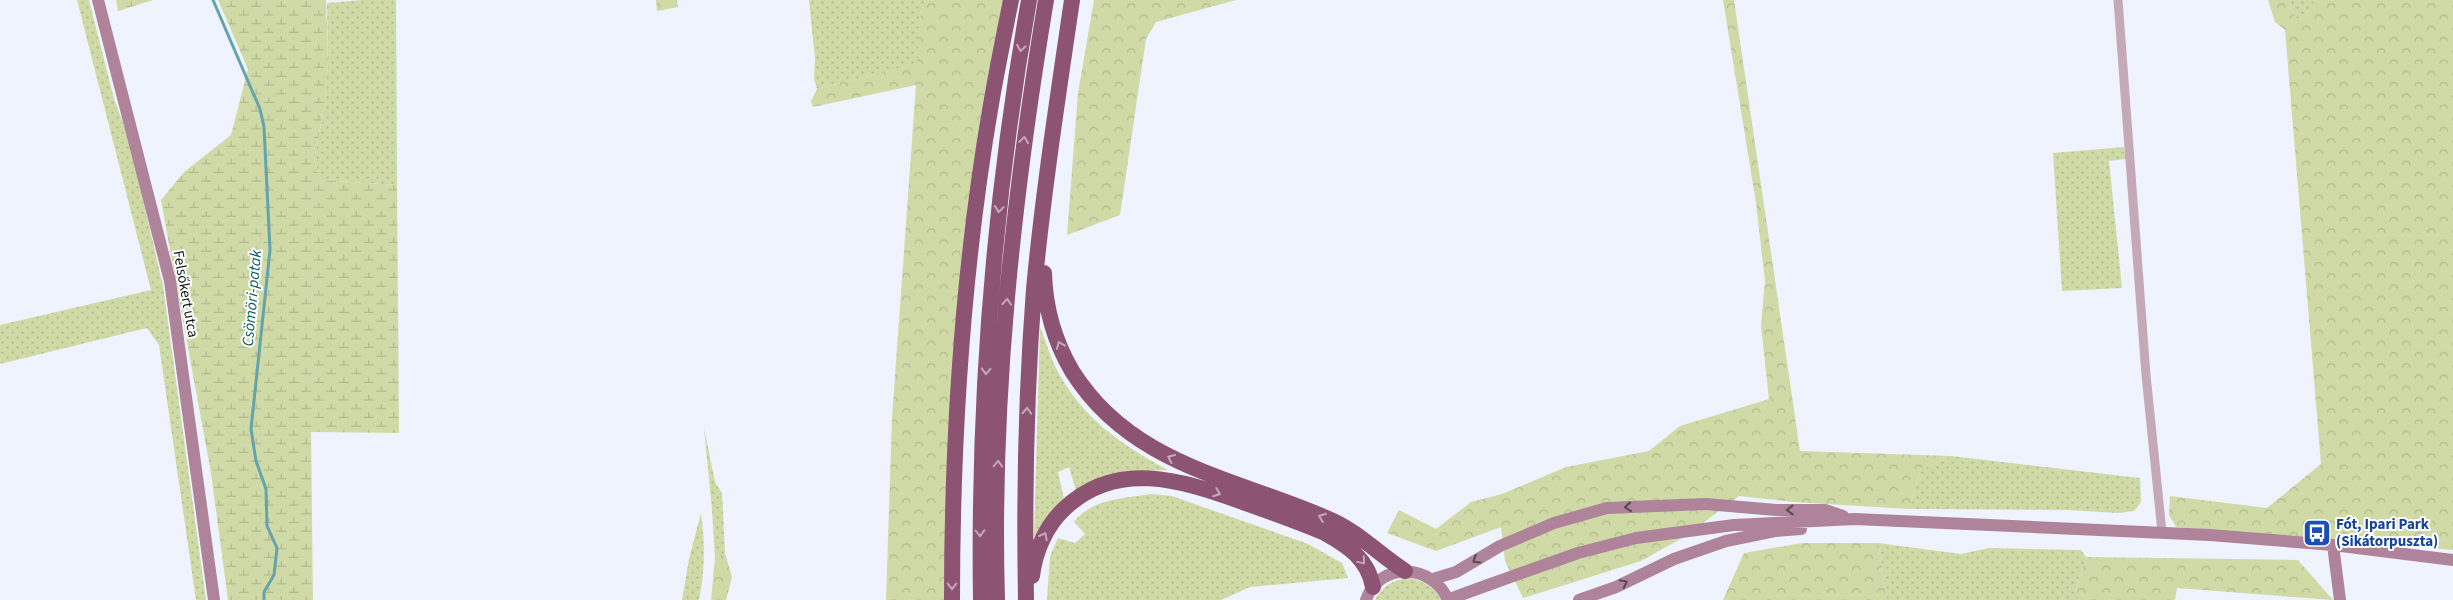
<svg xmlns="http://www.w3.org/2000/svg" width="2453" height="600" font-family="'Source Sans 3',sans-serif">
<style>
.grass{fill:url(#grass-dots)}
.forest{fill:url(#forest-crowns)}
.wetland{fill:url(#wetland-marsh)}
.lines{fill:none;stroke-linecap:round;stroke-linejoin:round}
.stream{stroke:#65a4ac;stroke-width:3}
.street{stroke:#c6a9b7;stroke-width:9}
.secondary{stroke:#af849a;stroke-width:12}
.highway{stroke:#8d5373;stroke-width:16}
.secondary-bridge{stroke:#af849a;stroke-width:12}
.oneway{stroke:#c6a9b9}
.oneway2{stroke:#594752}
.labels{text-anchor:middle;stroke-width:4;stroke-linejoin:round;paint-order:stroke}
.street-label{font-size:15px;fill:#131518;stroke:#fff}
.transit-label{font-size:15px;font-weight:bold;fill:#164399;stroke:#fff;text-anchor:start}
.water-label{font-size:16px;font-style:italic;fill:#055960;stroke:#fff}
</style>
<defs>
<pattern id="grass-dots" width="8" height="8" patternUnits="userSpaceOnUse" patternTransform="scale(1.25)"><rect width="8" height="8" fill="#cfdaa6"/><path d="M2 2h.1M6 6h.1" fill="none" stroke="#b1ba8e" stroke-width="1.8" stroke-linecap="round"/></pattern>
<pattern id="forest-crowns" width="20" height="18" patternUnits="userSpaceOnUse" patternTransform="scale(1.25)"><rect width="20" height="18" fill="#cfdaa6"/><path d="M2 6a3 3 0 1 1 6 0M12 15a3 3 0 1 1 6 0" fill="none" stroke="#b1ba8e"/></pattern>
<pattern id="wetland-marsh" width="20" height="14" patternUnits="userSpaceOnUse" patternTransform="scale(1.25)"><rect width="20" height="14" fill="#cfdaa6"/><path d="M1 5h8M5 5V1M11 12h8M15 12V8" fill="none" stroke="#b1ba8e"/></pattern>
</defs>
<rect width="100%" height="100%" fill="#eef3fd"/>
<!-- grass -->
<path class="grass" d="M77,0H89L114,99L129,139L163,286L206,600H196L159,345L147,328L0,364V325L151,290Z
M362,0H396L397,185L321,180L314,160L325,103L328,62L327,3Z
M809,0H925L921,13L918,64L817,89L814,79L815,59Z
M2289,0H2315L2305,16L2296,19Z
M2124,147L2126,159L2109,161L2122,288L2062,291L2053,153Z
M1040,327C1046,341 1050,357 1057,370C1081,417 1123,446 1168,470L1125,472L1076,491L1069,467L1058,472L1064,499L1034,537Z
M704,428L715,482L722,493L725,553L715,558L712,509Z
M1951,456L2140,478L2141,502L2134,511L2118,513L2067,510L1909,509L1921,469Z
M1152,494L1172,496L1308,544L1342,563L1348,578L1250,587L1221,600H1047L1050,556L1058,538L1075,543L1085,534L1074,522C1091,499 1125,498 1152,494Z
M701,513C705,543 705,571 699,600H682L689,559Z
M1878,543L1961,554L1989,548L2081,550L2086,557L2076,589L2079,600H1887Z
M1411,578C1424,582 1435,587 1441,600H1375C1383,585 1394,579 1411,578Z"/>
<!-- forest -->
<path class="forest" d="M656,0H677L678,7L657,11Z
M925,0H1003L983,101L964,241L946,600H886L892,418L916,85L813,107L811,101L817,89L917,64L921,13Z
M1094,0H1236L1156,22L1146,39L1120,215L1067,235L1078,93Z
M1723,0H1734L1800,451L1951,456L1921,469L1909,509L1793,502L1739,496L1684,537L1641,561L1523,598L1505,561L1501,527L1436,551L1387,533L1399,510L1436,529L1471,502L1502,494L1566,467L1649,451L1680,426L1769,399L1761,326L1765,281L1756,203Z
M2268,0H2289L2296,19L2305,16L2315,0H2453V550L2176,527L2169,515L2170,496L2267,508L2321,464L2285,30L2275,22Z
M1802,543H1878L1887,600H1723L1744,553Z
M725,553L732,577L726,600H711L715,558Z
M2086,557L2298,560L2333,600L2177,588L2175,600H2079L2076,589Z"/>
<!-- wetland -->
<path class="wetland" d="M116,0H153L118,11Z
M218,0H326L328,62L325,103L314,160L321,180L397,185L399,433L311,432L313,600H228L211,473L161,200L184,172L231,135L248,69Z"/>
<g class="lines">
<!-- stream -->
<path class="stream" d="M213,0L260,109L264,127L270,250L251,429L256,461L266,489L267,526L277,548L274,575L264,592V600"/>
<!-- street -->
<path class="street" d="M2118,0L2146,375L2162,532"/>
<!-- secondary -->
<path class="secondary" d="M98,0L170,281L214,600
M2333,545L2340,600
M1433,579L1456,572L1500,546L1554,523L1607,508L1706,504L1776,510H1825L1843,516
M1488,585L1578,553L1636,538L1734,525L1855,519L2210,535L2333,545L2453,560
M1366,600C1380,560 1433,564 1448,600
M1579,600L1616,587L1674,559L1726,541L1775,531L1801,529"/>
<!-- highway -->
<path class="highway" d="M1044,273C1045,308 1055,342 1072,371C1132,467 1238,478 1333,521C1359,533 1380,555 1405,571
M1032,576C1035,551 1046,526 1064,509C1116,459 1181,480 1240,501C1268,511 1297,521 1325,533C1348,546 1368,559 1373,587
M952,600C952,435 963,267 991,104C997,69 1004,35 1011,0
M981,600C978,399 994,198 1029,0
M997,600C991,399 1013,198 1046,0
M1026,600C1024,496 1026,393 1034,289C1043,193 1058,96 1072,0"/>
<!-- secondary-bridge -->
<path class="secondary-bridge" d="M1447,600L1488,585"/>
</g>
<!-- one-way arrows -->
<defs><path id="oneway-chevron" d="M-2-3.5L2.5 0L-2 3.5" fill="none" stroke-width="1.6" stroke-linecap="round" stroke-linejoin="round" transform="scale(1.25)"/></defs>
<g class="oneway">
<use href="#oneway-chevron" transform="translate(1021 48) rotate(99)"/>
<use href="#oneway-chevron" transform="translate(1024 140) rotate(-82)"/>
<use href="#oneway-chevron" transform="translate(999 209) rotate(96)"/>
<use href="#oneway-chevron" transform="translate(1007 302) rotate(-86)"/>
<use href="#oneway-chevron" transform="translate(1060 345) rotate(-112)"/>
<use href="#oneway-chevron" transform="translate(986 371) rotate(93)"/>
<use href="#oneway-chevron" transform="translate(1027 411) rotate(-87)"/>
<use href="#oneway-chevron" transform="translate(1171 458) rotate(-156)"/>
<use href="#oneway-chevron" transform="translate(998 464) rotate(-88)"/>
<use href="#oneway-chevron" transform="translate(1217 493) rotate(20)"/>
<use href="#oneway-chevron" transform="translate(1322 517) rotate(-159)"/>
<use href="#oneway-chevron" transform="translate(980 533) rotate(89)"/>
<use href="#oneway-chevron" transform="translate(1044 536) rotate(-62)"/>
<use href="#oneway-chevron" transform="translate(1362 561) rotate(50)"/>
<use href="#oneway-chevron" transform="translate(952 586) rotate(90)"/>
</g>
<g class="oneway2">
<use href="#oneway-chevron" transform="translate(1628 507) rotate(175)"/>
<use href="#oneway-chevron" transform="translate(1790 510) rotate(-180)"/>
<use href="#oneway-chevron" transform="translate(1476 560) rotate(148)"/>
<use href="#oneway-chevron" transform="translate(1624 583) rotate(-26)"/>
</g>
<!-- icons -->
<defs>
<g id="bus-square" transform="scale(1.4375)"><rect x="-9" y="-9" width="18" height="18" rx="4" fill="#1a4fb4" stroke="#fff"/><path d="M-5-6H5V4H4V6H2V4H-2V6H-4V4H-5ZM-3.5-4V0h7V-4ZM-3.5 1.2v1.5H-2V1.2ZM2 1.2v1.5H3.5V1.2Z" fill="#fff"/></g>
</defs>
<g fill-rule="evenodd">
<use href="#bus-square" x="2317" y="533"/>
</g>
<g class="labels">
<!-- street labels -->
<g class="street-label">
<text transform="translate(186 294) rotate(80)" y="5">Felsőkert utca</text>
</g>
<!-- transit labels -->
<g class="transit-label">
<text x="2336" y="529">Fót, Ipari Park<tspan x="2336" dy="17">(Sikátorpuszta)</tspan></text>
</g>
<!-- water labels -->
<g class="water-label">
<text transform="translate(251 298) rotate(-85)" y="6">Csömöri-patak</text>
</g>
</g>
</svg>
